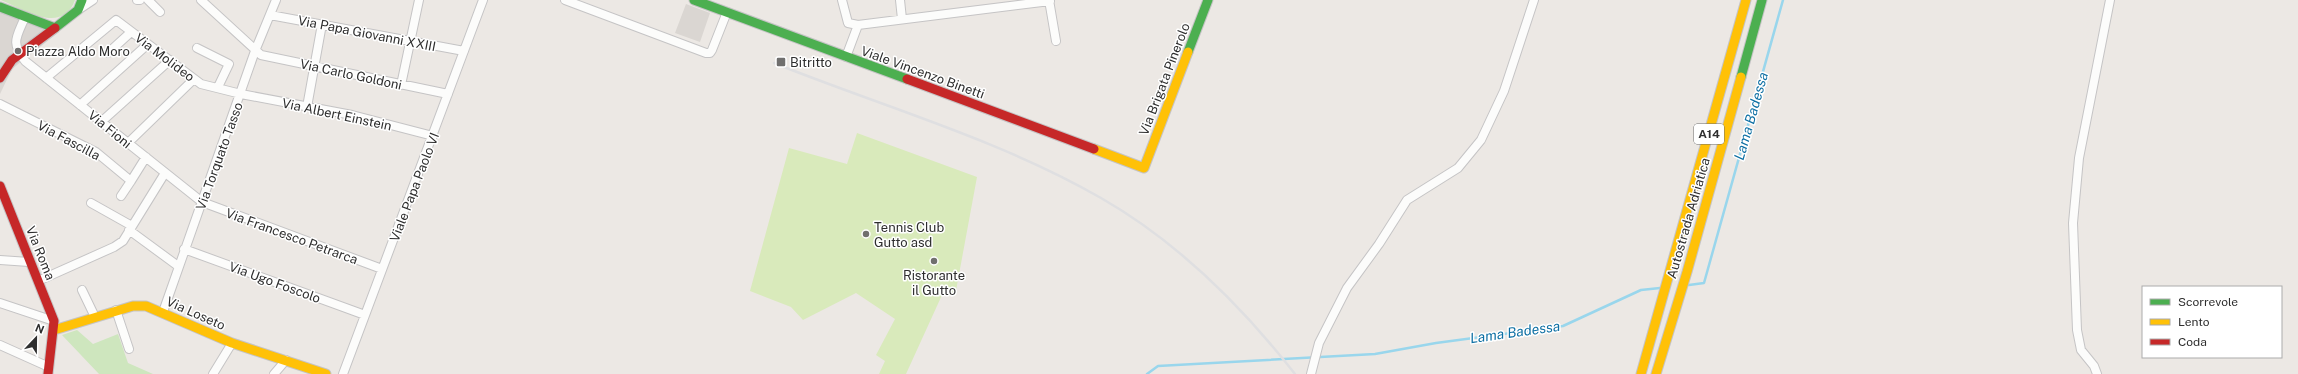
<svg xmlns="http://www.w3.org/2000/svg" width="2298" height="374" font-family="'Public Sans',sans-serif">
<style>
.green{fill:#cee6be}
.pitch{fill:#d9eabb}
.plaza{fill:#dad6d2}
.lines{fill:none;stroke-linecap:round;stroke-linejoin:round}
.stream{stroke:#99d6ec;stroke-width:2.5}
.street-casing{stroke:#c5c4c5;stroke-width:10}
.fast-casing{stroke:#c5c4c5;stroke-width:11}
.slow-casing{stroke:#c5c4c5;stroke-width:11}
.jam-casing{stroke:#c5c4c5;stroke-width:11}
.street{stroke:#fcfcfb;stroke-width:8}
.fast{stroke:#4caf50;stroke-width:9}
.slow{stroke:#ffc107;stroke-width:9}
.jam{stroke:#c62828;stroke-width:9}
.rail{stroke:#dfdfe1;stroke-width:2.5}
.poi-dot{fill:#706f6e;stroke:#fff;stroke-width:1.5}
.labels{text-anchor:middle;stroke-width:3;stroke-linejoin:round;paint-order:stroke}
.shield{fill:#fff;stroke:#6d6d6d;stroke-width:1}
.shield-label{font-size:12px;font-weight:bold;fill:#2e2e2e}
.street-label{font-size:13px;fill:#2e2e2e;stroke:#fff}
.poi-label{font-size:13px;fill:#2e2e2e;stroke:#fff;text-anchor:start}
.water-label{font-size:14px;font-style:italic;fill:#0d6fa3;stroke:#fff}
</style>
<rect width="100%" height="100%" fill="#ece8e4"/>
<!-- green -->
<path class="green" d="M1,0H75C62,35 25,10 1,0Z
M77,330L93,344L118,334L128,363L153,374H99L62,335Z"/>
<!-- pitch -->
<path class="pitch" d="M857,133L977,177L955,296L942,295L906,374H879L885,361L876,355L895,319L856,293L803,320L791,307L750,291L789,148L847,164Z"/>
<!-- plaza -->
<path class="plaza" d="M686,4L710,13L700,42L675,33Z
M0,8L59,32L12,69L0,94Z"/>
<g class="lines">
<!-- stream -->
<path class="stream" d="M1689,285L1704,283L1783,0
M1147,374L1158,366L1375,354L1436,343L1563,326L1641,290L1660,288"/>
<!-- street casing -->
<g class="street-casing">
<path id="street" d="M137,0H140
M148,0L160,12
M201,0L261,55L448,94
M565,0L706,53H710L712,50L727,12
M842,0L848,23L858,25L846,57
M900,0L902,19
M1049,0L1056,41
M78,10L93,0
M270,15L464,51
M25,17C17,37 10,42 25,61L202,202L382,269
M858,25L1050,1
M197,48L229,64L218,87
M108,53L131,32
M46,78L116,20L201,84L241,94L352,115L433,136
M401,85L419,0
M0,104L96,152L131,181L146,157
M80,105L148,44
M307,107L322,24
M101,122L170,60
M128,143L194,79
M121,196L131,181
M91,203L132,226
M129,230L178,266
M184,249L365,315
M0,260L29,262
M38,281L114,247L123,241L165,173
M82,290L95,317
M0,303L54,321
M116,310L129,349
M163,312L255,51L276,0
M0,345L49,367
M213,374L232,343
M274,374L286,360
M343,374L483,0
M1311,374L1319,343L1347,288L1379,244L1407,200L1458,168L1481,140L1504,91L1534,0
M2097,374L2094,366L2081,350L2077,330L2073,223L2079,158L2110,0"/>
</g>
<!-- fast casing -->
<g class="fast-casing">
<path id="fast" d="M694,0L907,79
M0,7L55,28L78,10L82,0
M1188,52L1208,0
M1741,77L1762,0"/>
</g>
<!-- slow casing -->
<g class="slow-casing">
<path id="slow" d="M1094,149L1144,168L1188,52
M54,330L133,306H146L232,343L326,374
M1641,374L1746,0
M1656,374L1687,272L1741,77"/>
</g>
<!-- jam casing -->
<g class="jam-casing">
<path id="jam" d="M0,78L12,60L55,28
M907,79L1094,149
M0,186L54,321L48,374"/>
</g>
<!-- street -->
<use href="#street" class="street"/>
<!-- fast -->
<use href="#fast" class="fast"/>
<!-- slow -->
<use href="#slow" class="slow"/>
<!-- jam -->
<use href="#jam" class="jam"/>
<!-- rail -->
<path class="rail" d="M774,63C881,106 1001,140 1101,198C1178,242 1241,305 1295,374"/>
</g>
<!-- markers -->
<g class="poi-dot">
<circle cx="18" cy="51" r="4"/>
<rect x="776" y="57" width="10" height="10" rx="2"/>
<circle cx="866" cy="234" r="4"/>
<circle cx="934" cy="261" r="4"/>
</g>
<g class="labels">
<!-- shield labels -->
<rect class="shield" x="1694" y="124" width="30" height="20" rx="3"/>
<g class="shield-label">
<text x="1709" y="138">A14</text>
</g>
<!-- street labels -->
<g class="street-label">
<text transform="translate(367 33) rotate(11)" y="5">Via Papa Giovanni XXIII</text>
<text transform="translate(165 57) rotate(37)" y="5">Via Molideo</text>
<text transform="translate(923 72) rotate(20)" y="5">Viale Vincenzo Binetti</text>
<text transform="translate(351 74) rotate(12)" y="5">Via Carlo Goldoni</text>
<text transform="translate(1164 79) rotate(-69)" y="5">Via Brigata Pinerolo</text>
<text transform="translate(337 114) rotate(12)" y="5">Via Albert Einstein</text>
<text transform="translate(110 129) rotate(39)" y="5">Via Fioni</text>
<text transform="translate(69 140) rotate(28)" y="5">Via Fascilla</text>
<text transform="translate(219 156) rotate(-70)" y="5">Via Torquato Tasso</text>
<text transform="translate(414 187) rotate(-69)" y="5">Viale Papa Paolo VI</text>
<text transform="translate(1688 218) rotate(-74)" y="5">Autostrada Adriatica</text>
<text transform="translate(292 236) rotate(20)" y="5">Via Francesco Petrarca</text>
<text transform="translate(41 253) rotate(68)" y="5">Via Roma</text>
<text transform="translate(275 282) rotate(20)" y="5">Via Ugo Foscolo</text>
<text transform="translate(196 313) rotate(24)" y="5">Via Loseto</text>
</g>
<!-- poi labels -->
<g class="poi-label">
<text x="26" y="56">Piazza Aldo Moro</text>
<text x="790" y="67">Bitritto</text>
<text x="874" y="232">Tennis Club<tspan x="874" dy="15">Gutto asd</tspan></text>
<text x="934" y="280" text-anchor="middle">Ristorante<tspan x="934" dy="15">il Gutto</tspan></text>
</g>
<!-- water labels -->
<g class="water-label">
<text transform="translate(1751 116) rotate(-74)" y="5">Lama Badessa</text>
<text transform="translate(1515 332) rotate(-8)" y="5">Lama Badessa</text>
</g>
</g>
<!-- legend -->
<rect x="2142" y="286" width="140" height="72" fill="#ffffff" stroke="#ababab"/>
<rect x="2150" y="299" width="20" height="6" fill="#4caf50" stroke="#ababab"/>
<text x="2178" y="306" font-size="12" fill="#2e2e2e">Scorrevole</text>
<rect x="2150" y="319" width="20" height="6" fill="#ffc107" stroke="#ababab"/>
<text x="2178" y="326" font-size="12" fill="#2e2e2e">Lento</text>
<rect x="2150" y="339" width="20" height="6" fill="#c62828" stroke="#ababab"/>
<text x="2178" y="346" font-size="12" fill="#2e2e2e">Coda</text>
<!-- north arrow -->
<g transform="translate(36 338) rotate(22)" stroke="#ffffff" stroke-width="3" paint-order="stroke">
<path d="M0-3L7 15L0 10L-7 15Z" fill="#2e2e2e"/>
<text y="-6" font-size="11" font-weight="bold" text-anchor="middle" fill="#2e2e2e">N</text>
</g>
</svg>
